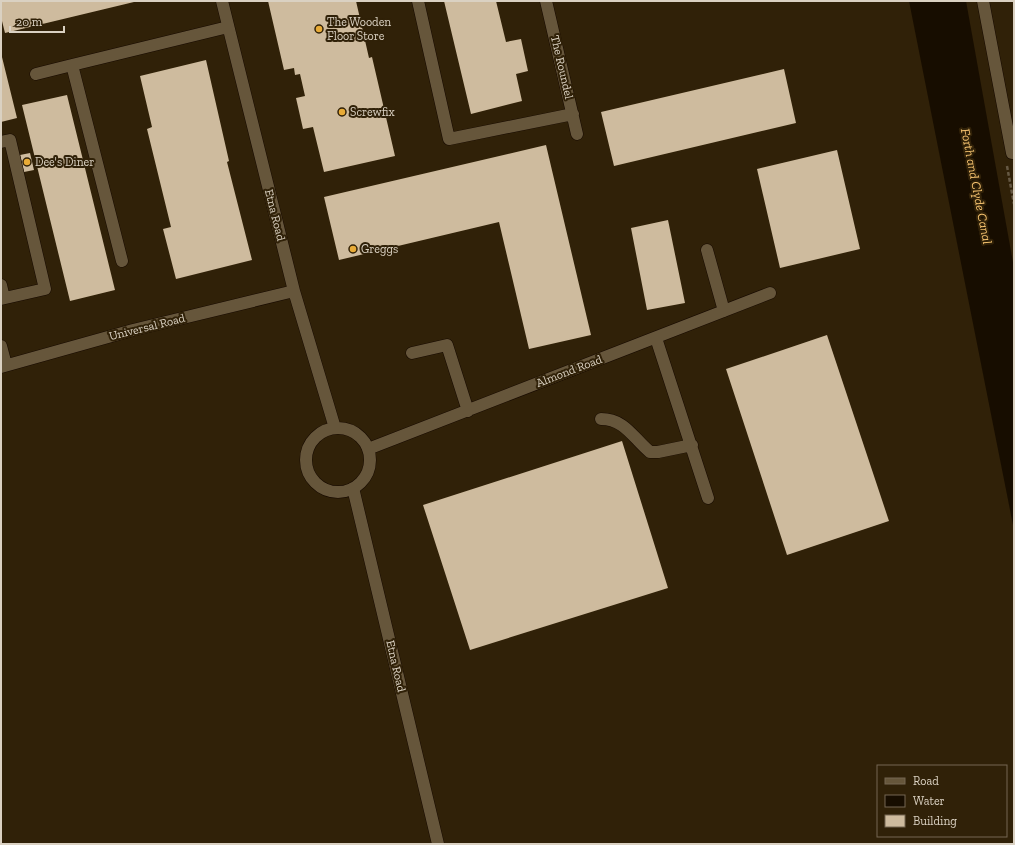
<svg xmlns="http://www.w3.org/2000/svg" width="1015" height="845" font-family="'Zilla Slab',serif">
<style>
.water{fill:#170d00}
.building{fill:#cebb9e}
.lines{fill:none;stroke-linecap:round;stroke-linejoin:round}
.minor-casing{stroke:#170a00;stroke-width:13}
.path{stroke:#665944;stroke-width:2.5;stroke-dasharray:4 2;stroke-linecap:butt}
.minor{stroke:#66563b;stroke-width:12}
.poi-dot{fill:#e8ab37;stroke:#302108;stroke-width:1.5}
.labels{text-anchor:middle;stroke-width:4;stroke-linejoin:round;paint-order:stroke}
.poi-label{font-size:12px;fill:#dad1c2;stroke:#302108;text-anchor:start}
.street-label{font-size:12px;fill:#dad1c2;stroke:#302108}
.water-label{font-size:13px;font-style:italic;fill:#f5c26f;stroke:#302108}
</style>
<rect width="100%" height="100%" fill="#302108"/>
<!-- water -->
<path class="water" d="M909,1H966L1014,268V530Z"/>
<!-- building -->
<path class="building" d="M1,1H134V2L5,33L1,17Z
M268,1H356L369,58L372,57L395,156L324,172L313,127L303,129L296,98L305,96L300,74L295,75L294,68L284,70Z
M444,1H496L506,42L521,39L528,71L516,74L522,101L471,114Z
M1,53L17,118L1,122Z
M206,60L229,161L227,162L252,260L176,279L163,229L171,227L147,129L152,127L140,76Z
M784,69L796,123L614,166L601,112Z
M67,95L115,290L70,301L22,105Z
M546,145L591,335L529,349L499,222L339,260L324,197Z
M837,150L860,249L780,268L757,169Z
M30,153L34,170L24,172L20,155Z
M668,220L685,303L647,310L631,228Z
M827,335L889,521L787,555L726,369Z
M622,441L668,588L470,650L423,505Z"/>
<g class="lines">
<!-- minor casing -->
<g class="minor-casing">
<path id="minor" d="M222,1L294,291L335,428
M418,1L449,139L573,114
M546,1L577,134
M983,1L1012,153H1014
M36,74L72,65
M1,142L10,140L45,289L1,299
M707,250L724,311
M122,261L72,65L228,27
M1,285L4,298
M656,338L708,498
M1,346L6,365
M412,353L447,345L468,411
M1,367L133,330L294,291
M601,419C625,419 633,438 650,452H658L692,445
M306 460a32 32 0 1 1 64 0a32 32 0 1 1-64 0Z
M368,449L770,293
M353,488L438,844"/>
</g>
<!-- path -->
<path class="path" d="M1007,166L1014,204"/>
<!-- minor -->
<use href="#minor" class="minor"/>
</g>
<!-- markers -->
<g class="poi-dot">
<circle cx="319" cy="29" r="4"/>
<circle cx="342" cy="112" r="4"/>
<circle cx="27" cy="162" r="4"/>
<circle cx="353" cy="249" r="4"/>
</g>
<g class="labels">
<!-- poi labels -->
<g class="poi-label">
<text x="327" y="26">The Wooden<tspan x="327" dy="14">Floor Store</tspan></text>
<text x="350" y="116">Screwfix</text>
<text x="35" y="166">Dee's Diner</text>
<text x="361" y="253">Greggs</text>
</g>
<!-- street labels -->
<g class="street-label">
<text transform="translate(562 67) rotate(77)" y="4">The Roundel</text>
<text transform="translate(275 215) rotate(76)" y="4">Etna Road</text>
<text transform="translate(147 327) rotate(-14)" y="4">Universal Road</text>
<text transform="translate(569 371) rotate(-21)" y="4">Almond Road</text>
<text transform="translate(396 666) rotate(77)" y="4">Etna Road</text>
</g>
<!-- water labels -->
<g class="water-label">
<text transform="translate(977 186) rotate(79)" y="5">Forth and Clyde Canal</text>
</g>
</g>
<!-- border -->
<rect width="1015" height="845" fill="none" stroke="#dad1c2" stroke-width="4"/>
<!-- legend -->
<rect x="877" y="765" width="130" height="72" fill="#302108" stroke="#746752"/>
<rect x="885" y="778" width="20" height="6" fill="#66563b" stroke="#746752"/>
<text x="913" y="785" font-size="12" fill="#dad1c2">Road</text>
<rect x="885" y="795" width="20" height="12" fill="#170d00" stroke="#746752"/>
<text x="913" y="805" font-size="12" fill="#dad1c2">Water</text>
<rect x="885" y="815" width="20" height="12" fill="#cebb9e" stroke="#746752"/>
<text x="913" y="825" font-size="12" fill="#dad1c2">Building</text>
<!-- scale -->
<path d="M10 26v6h54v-6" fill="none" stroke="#dad1c2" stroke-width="2"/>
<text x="16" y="26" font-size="12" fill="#dad1c2" stroke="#302108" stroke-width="3" paint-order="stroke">20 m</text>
</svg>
